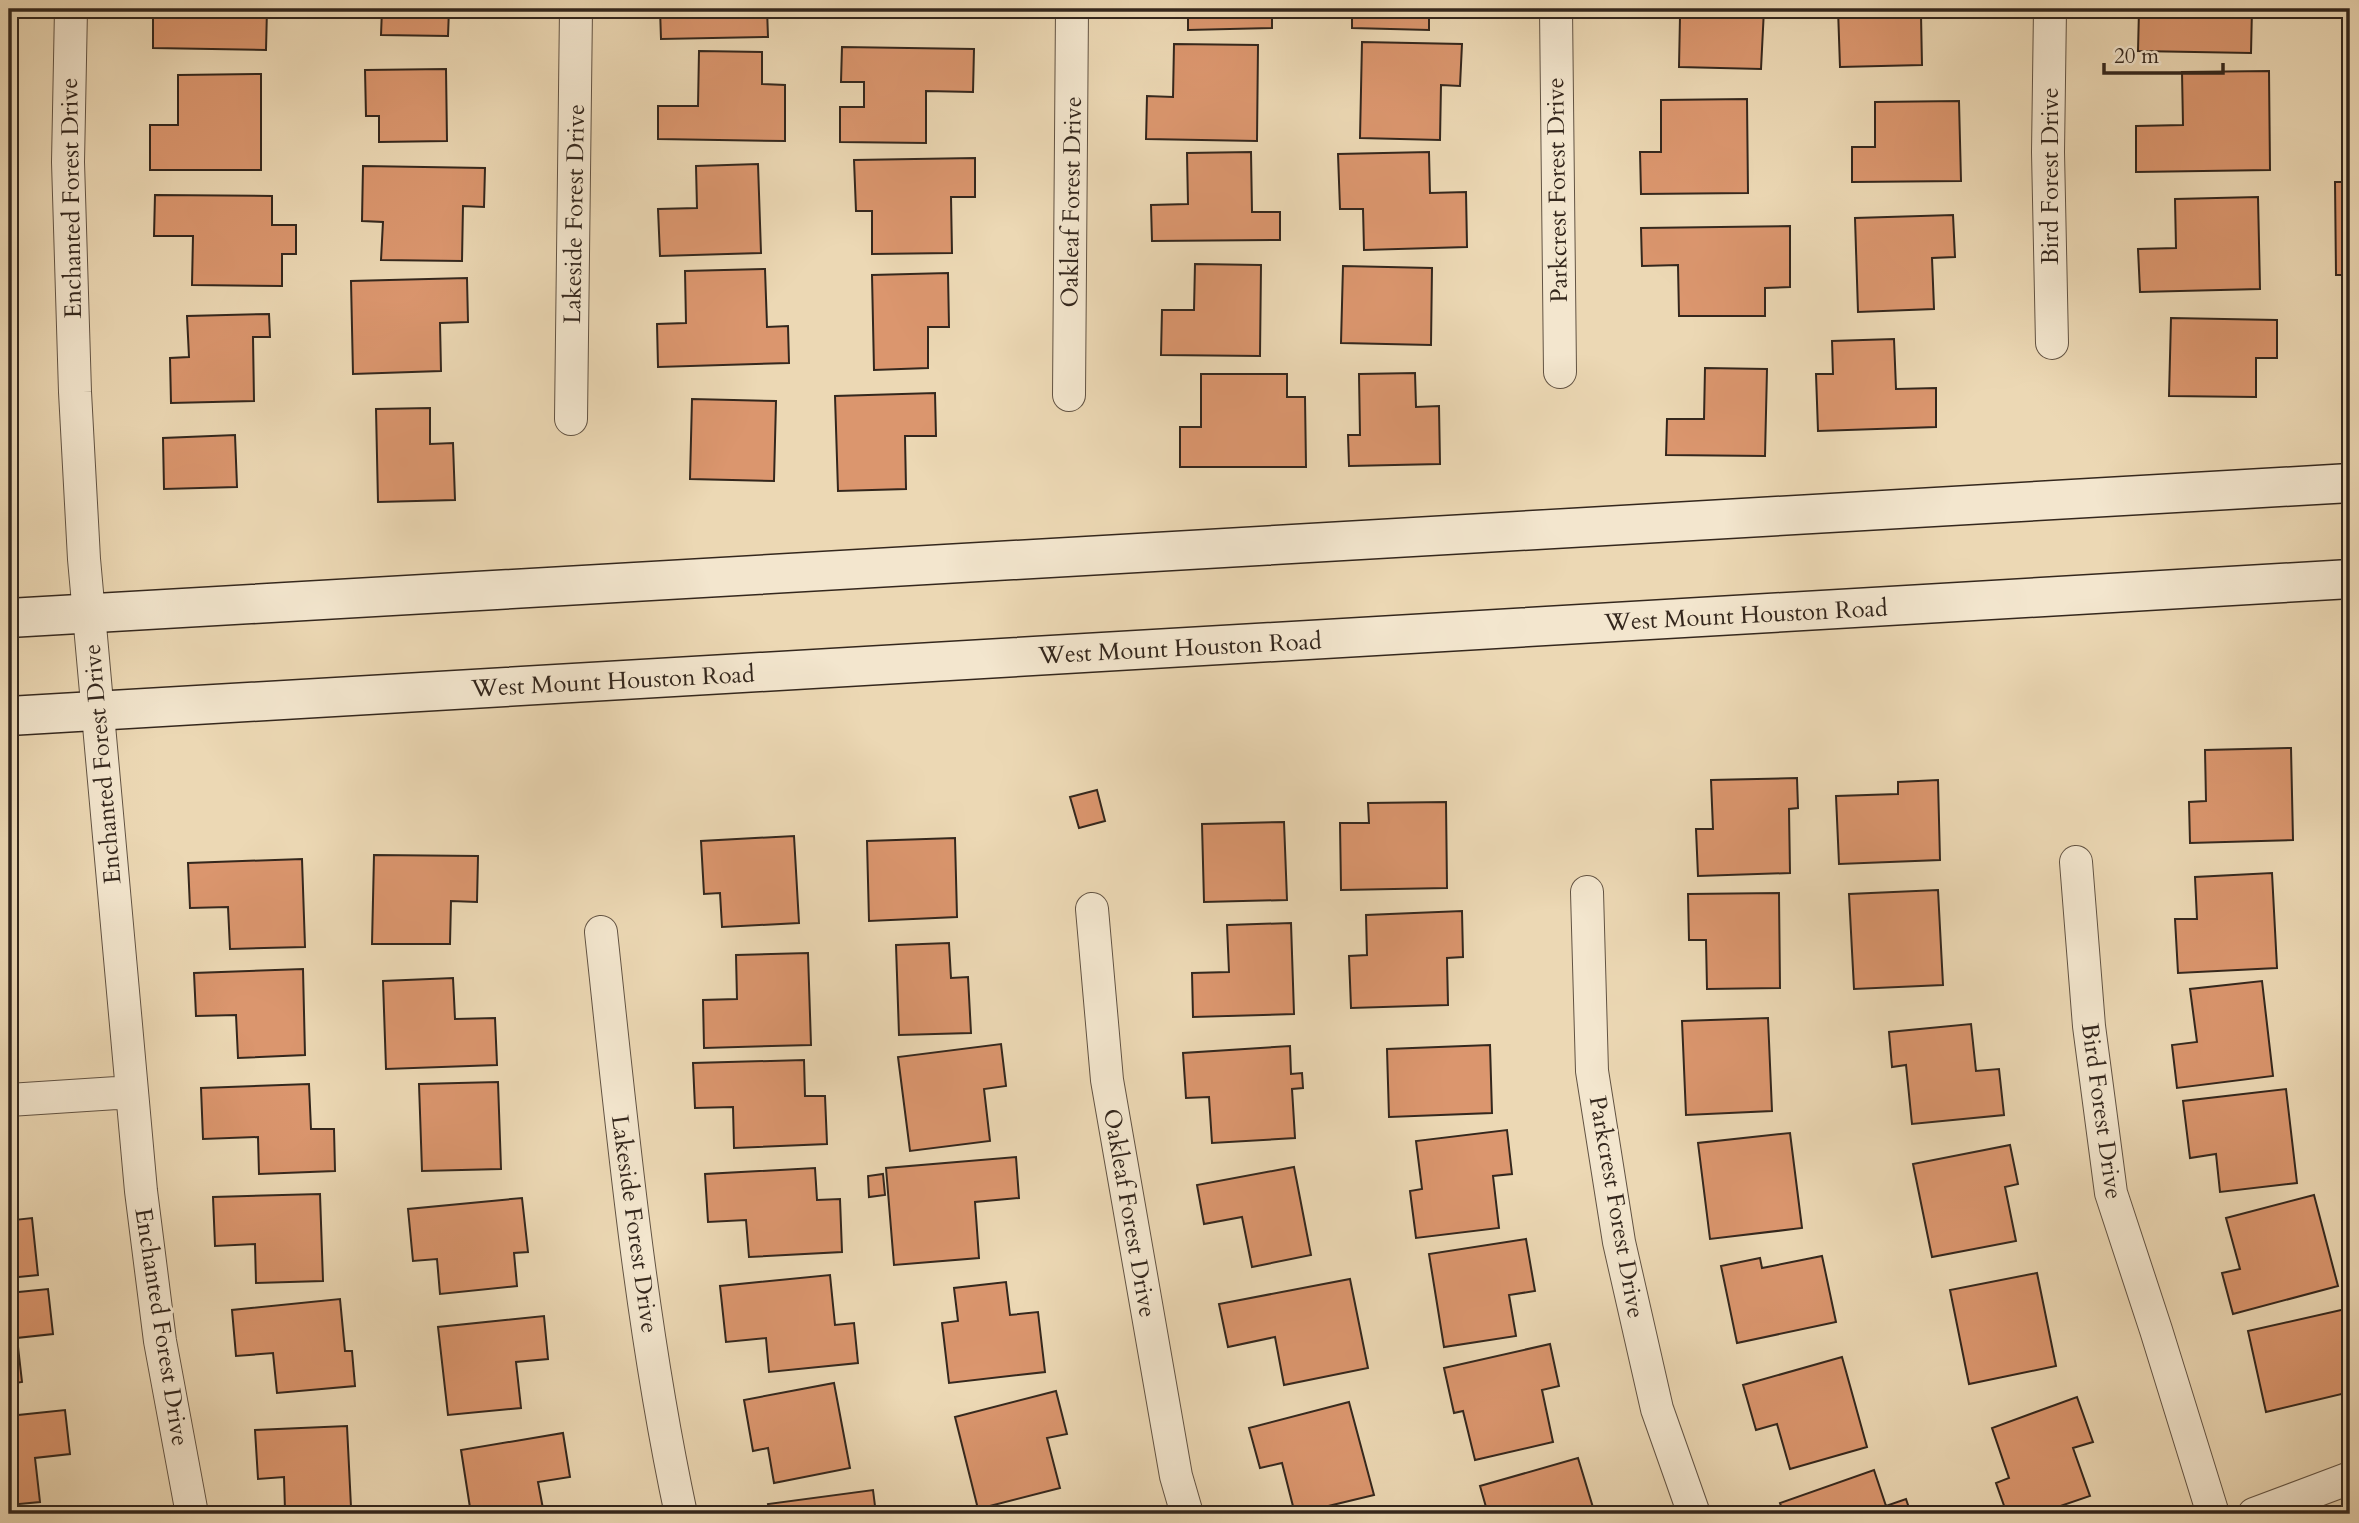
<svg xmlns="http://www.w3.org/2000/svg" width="2359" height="1523" font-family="Cardo,serif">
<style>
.building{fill:#db966e;stroke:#34271d;stroke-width:2}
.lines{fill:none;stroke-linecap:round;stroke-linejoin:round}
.street-casing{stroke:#625343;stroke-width:34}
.secondary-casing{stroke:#34271d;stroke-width:41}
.street{stroke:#f3e6ce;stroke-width:32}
.secondary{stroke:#f3e6ce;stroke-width:38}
.labels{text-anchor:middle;stroke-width:6;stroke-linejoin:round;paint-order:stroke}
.street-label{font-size:24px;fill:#34271d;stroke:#f3e6ce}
</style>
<rect width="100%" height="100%" fill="#ecd8b4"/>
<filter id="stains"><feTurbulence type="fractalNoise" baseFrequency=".00286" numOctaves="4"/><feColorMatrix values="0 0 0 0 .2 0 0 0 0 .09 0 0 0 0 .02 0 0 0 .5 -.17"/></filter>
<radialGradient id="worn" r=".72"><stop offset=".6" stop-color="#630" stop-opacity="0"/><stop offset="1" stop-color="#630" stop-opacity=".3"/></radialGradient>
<!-- building -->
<path class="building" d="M153,9H267L266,50L153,48Z
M382,9H449L448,36L381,35Z
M660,9H767L768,37L661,39Z
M1188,9H1272V28L1188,30Z
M1352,9H1429V30L1352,28Z
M1642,9H1764L1761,69L1679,67L1680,17L1642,16Z
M1838,9H1955V14L1921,15L1922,65L1840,67Z
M2173,9H2252L2251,53L2138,51L2139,10Z
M2346,9H2350V46H2346Z
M1362,42L1462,44L1460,86L1441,85L1440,140L1360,138Z
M1174,44L1258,45L1257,141L1146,139L1147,96L1173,97Z
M842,47L974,49L973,92L926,91V143L840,142V107H864V82H841Z
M699,51L762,52V84L785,85V141L658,139V106H698Z
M2348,65H2350V137Z
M446,69L447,141L379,142V116H366L365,70Z
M2269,71L2270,170L2136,172V126L2183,125L2182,72Z
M261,74V170H150V125H178V75Z
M1747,99L1748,193L1641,194L1640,152H1661V100Z
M1959,101L1961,181L1852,182V147H1875V102Z
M1251,152L1252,212H1280V240L1152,241L1151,205L1188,204L1187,153Z
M1429,152L1430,193L1466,192L1467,247L1364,250L1363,209H1340L1338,154Z
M975,158V197H951L952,253L872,254V211H856L854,160Z
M758,164L761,253L660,256L658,209L697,208L696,166Z
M363,166L485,168L484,207L463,206L462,261L381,260L383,222L362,221Z
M2335,182H2350V275H2336Z
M155,195L272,196V225H296V254H282V286L192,285L193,236H154Z
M2258,197L2260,289L2140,292L2138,249L2176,248L2175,199Z
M1953,215L1955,257L1932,258L1934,309L1858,312L1855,218Z
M1790,226V287L1765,288V316H1679L1678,265L1642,266L1641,228Z
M1195,264L1261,265L1260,356L1161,355L1162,310H1194Z
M1343,266L1432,268L1431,345L1341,343Z
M765,269L767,327L788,326L789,363L658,367L657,324L686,323L685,271Z
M948,273L949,327H928V368L874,370L872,275Z
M467,278L468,322L440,323L441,371L353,374L351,281Z
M2350,305V397L2346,306Z
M269,314L270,337H253L254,401L171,403L170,358L189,357L187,316Z
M2171,318L2277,320V358H2256V397L2169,396Z
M1894,339L1896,389L1936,388V427L1818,431L1816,374H1833L1832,341Z
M1705,368L1767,369L1765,456L1666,455L1667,419H1704Z
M1415,373L1416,407L1439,406L1440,464L1349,466L1348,435H1360L1359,374Z
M1201,374H1287V397H1305L1306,467H1180V427H1201Z
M935,393L936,436H905L906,489L838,491L835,396Z
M692,399L776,401L774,481L690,479Z
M430,408V444L453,443L455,500L378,502L376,409Z
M235,435L237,487L164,489L163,438Z
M2347,738H2350V808Z
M2291,748L2293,840L2190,843L2189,802L2206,801L2205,750Z
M1797,778L1798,808L1789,809L1790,873L1698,876L1696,829H1713L1711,780Z
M1938,780L1940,860L1839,864L1836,796L1898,794V782Z
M1097,790L1105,821L1079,828L1070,797Z
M1446,802L1447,888L1341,890L1340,823H1369L1368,803Z
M1284,822L1287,900L1204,902L1202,824Z
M794,836L799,923L722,927L720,893L704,894L701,841Z
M955,838L957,917L869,921L867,841Z
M374,855L478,856L477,902L451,901L450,944H372Z
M302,859L305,947L230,949L228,907L190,908L188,863Z
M2272,873L2277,968L2178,973L2175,919H2197L2195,877Z
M1938,890L1943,985L1854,989L1849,894Z
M1779,893L1780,988L1707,989L1706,940H1689L1688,894Z
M1462,911L1463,957L1447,958L1448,1005L1351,1008L1349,956L1367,955L1366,915Z
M1291,923L1294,1014L1193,1017L1192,973L1229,972L1227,925Z
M949,943L951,978L968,977L971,1033L899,1035L896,945Z
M808,953L811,1045L704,1048L703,1000L737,999L736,955Z
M303,969L305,1055L238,1058L236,1015L196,1016L194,973Z
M453,978L455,1019L495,1018L497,1065L386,1069L383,981Z
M2262,981L2273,1076L2177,1088L2172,1045L2197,1042L2190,989Z
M1768,1018L1772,1111L1686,1115L1682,1021Z
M1971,1024L1976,1071L1999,1069L2004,1115L1912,1124L1906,1065L1892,1067L1889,1032Z
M1001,1044L1006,1086L984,1089L990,1141L910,1151L898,1057Z
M1490,1045L1492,1113L1389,1117L1387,1049Z
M1290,1046L1291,1074L1302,1073L1303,1088L1292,1089L1295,1138L1212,1143L1209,1097L1186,1098L1183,1053Z
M804,1060L805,1096H825L827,1144L734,1148L733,1107L695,1108L693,1063Z
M498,1082L501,1169L422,1171L419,1084Z
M309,1084L311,1129H334L335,1171L259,1174L258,1137L203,1139L201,1088Z
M2286,1089L2297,1183L2220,1192L2216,1154L2190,1158L2183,1101Z
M1507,1130L1512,1174L1493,1176L1499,1228L1416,1238L1410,1191L1422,1189L1416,1141Z
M1790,1133L1802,1228L1710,1239L1698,1143Z
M2010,1145L2018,1184L2005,1187L2016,1241L1932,1257L1913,1164Z
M1016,1157L1019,1198L975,1202L979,1258L894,1265L886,1168Z
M1294,1167L1311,1255L1252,1267L1242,1217L1204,1224L1197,1185Z
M815,1168L817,1200L840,1199L842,1252L749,1257L746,1220L708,1222L705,1174Z
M883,1174L885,1195L869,1197L868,1176Z
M9,1188H12L15,1220L32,1218L38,1275L9,1278Z
M320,1194L323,1281L256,1283L255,1244L215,1246L213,1197Z
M2314,1195L2338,1286L2233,1314L2222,1273L2240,1269L2226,1218Z
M522,1198L528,1252L514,1253L517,1286L440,1294L437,1259L413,1261L408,1209Z
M1526,1239L1535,1291L1509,1295L1516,1336L1444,1347L1429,1254Z
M1822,1256L1836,1322L1737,1343L1721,1266L1760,1258L1762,1268Z
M2037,1273L2056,1366L1969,1384L1950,1290Z
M830,1275L835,1325L854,1323L858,1363L769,1372L766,1338L726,1342L720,1286Z
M1350,1279L1368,1368L1284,1385L1275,1337L1228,1347L1219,1304Z
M1006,1282L1010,1315L1038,1312L1045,1372L949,1383L942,1323L958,1321L954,1288Z
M48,1289L53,1334L17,1338L22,1382L9,1384V1293Z
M340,1299L345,1351H352L355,1386L277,1393L273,1353L236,1356L232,1310Z
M2350,1308V1392L2266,1412L2248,1331Z
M544,1316L548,1359L516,1362L521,1408L448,1415L438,1327Z
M1550,1344L1559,1386L1542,1390L1553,1442L1475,1460L1463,1411L1454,1413L1444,1368Z
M1842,1357L1867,1447L1790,1469L1777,1424L1756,1430L1743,1385Z
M834,1383L850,1468L774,1483L768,1448L753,1451L744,1400Z
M1056,1391L1067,1434L1047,1438L1060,1488L978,1509L955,1417Z
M2077,1397L2093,1442L2073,1448L2090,1496L2037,1514H2007L1996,1483L2009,1478L1992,1428Z
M1349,1402L1374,1495L1295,1514L1282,1463L1260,1468L1249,1428Z
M65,1410L70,1454L35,1458L40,1502L9,1505V1416Z
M347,1426L351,1507L285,1510L284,1477L258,1479L255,1430Z
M563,1433L570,1477L538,1482L544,1514H471L461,1450Z
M1578,1458L1595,1514H1488L1480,1486Z
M1874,1470L1886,1506L1906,1499L1911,1514H1784L1780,1503Z
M873,1490L876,1514H770L768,1504Z
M1085,1509L1086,1514H1064Z"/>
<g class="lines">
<!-- street casing -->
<g class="street-casing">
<path id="street" d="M71,9L68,162L75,392L84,559L141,1191L160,1341L192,1514
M1556,9L1560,372
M2050,9L2048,152L2052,343
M1069,395L1072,9
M571,419L576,9
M2076,862L2089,1026L2111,1193L2156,1330L2213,1514
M1587,892L1592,1071L1619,1242L1657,1409L1694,1514
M1092,909L1107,1080L1176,1476L1187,1514
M601,932C622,1127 640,1322 681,1514
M9,1100L132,1092
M2254,1514L2350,1478"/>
</g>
<!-- secondary casing -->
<g class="secondary-casing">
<path id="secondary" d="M9,618L2350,483
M9,716L2350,579"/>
</g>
<!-- street -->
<use href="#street" class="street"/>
<!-- secondary -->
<use href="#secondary" class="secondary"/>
</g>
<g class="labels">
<!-- street labels -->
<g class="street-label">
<text transform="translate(2050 176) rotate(-90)" y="8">Bird Forest Drive</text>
<text transform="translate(1557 190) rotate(-91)" y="8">Parkcrest Forest Drive</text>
<text transform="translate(71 198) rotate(-91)" y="8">Enchanted Forest Drive</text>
<text transform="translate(1071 202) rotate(-89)" y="8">Oakleaf Forest Drive</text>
<text transform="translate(574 214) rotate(-89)" y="8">Lakeside Forest Drive</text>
<text transform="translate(1746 615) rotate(-3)" y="8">West Mount Houston Road</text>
<text transform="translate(1180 648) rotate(-3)" y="8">West Mount Houston Road</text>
<text transform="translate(613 681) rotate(-3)" y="8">West Mount Houston Road</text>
<text transform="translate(102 764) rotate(-95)" y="8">Enchanted Forest Drive</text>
<text transform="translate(2102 1111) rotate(82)" y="8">Bird Forest Drive</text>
<text transform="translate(1617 1207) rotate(80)" y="8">Parkcrest Forest Drive</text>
<text transform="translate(1130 1213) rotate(80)" y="8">Oakleaf Forest Drive</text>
<text transform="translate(635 1224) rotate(82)" y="8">Lakeside Forest Drive</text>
<text transform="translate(162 1327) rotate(81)" y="8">Enchanted Forest Drive</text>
</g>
</g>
<!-- margin -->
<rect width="2359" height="1523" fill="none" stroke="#ecd8b4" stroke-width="35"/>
<rect x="10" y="10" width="2338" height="1502" fill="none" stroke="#34271d" stroke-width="3.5"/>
<rect x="18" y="18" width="2324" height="1488" fill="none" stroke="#34271d" stroke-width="2"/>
<!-- scale -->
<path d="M2104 63v10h119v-10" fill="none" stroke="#34271d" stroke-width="3.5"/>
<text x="2114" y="63" font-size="21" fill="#34271d" stroke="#f3e6ce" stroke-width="5" paint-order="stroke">20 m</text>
<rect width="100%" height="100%" filter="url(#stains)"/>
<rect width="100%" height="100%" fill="url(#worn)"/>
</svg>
